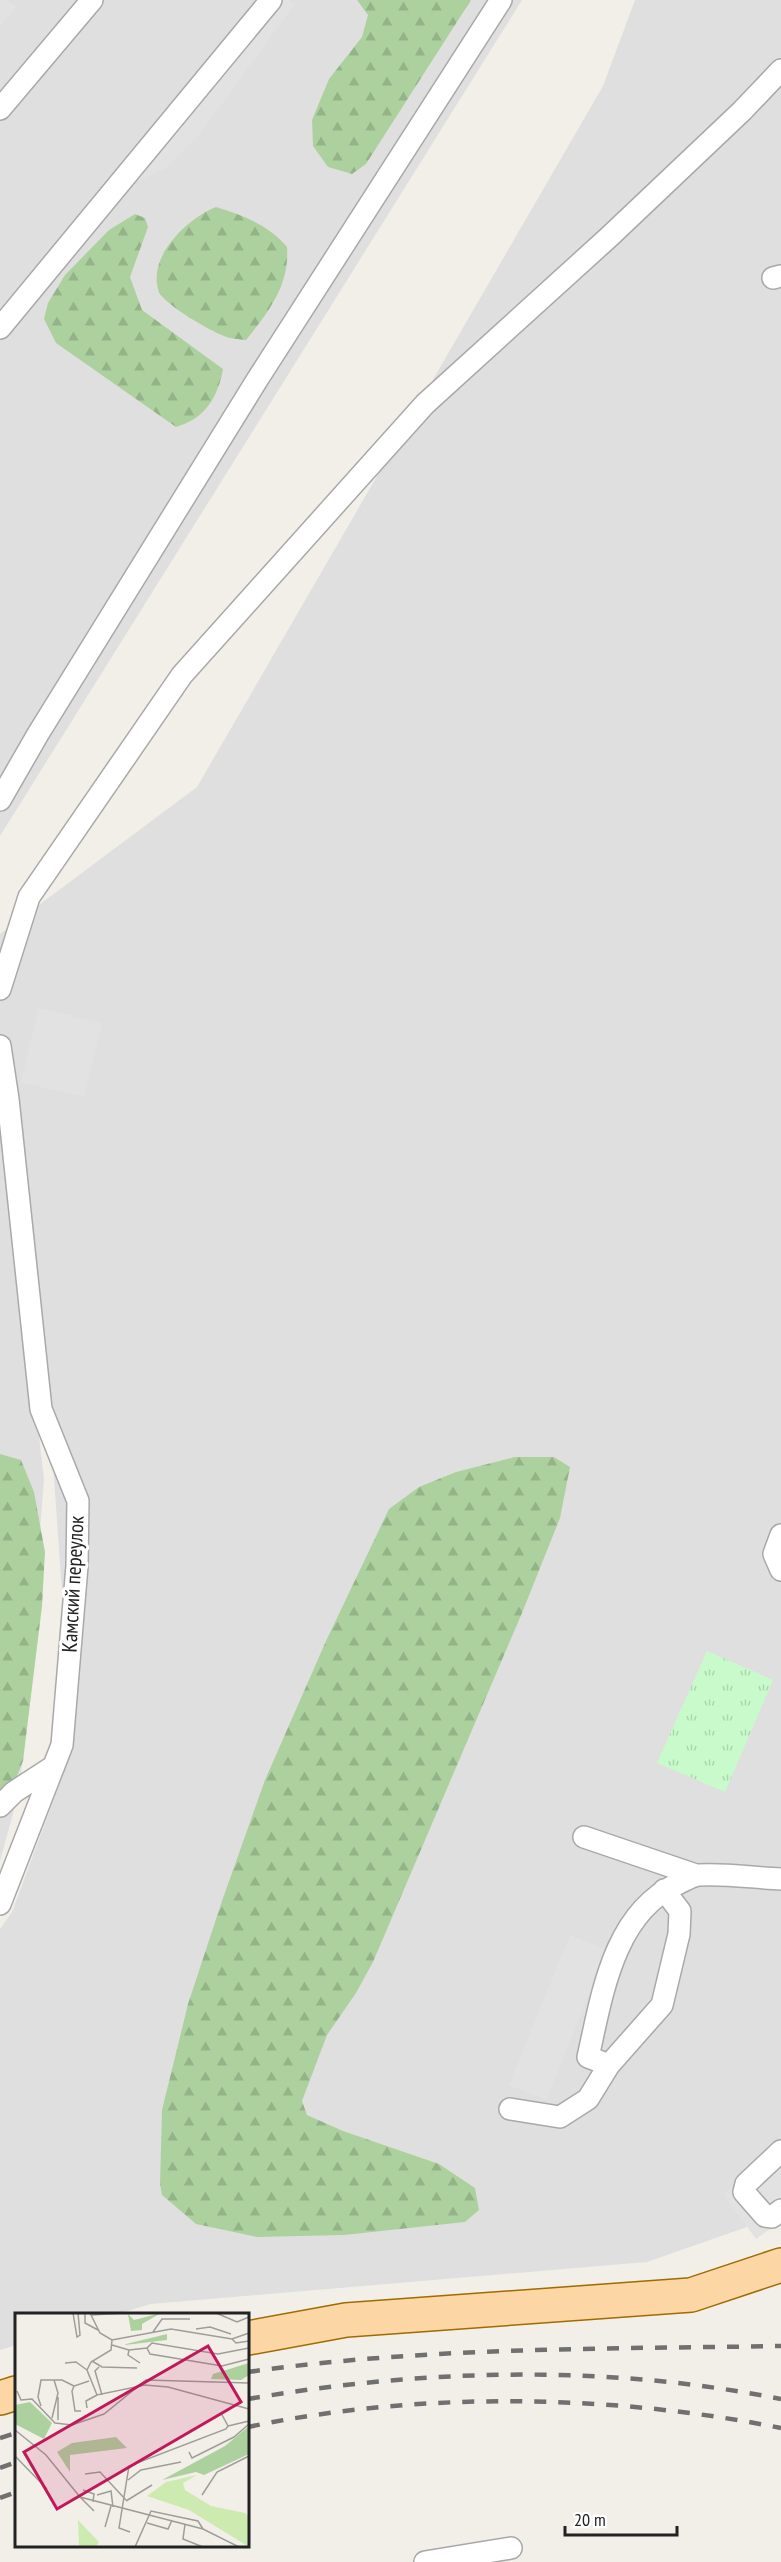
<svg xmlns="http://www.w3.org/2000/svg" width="781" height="2562" font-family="'PT Sans Narrow',sans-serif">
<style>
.residential{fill:#e0dfdf}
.forest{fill:url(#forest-firs)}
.park{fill:url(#park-tufts)}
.parking{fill:#e2e2e2}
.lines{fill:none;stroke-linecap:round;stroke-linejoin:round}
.service-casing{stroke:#a9a9a9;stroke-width:24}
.primary-casing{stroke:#a06b00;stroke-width:36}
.service{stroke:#fff;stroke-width:21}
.primary{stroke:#fcd6a4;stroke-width:33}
.rail{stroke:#707070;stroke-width:4.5;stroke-dasharray:12 12;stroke-linecap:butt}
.labels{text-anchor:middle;stroke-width:6;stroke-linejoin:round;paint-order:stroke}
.street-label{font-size:21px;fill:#222;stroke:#fff}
.inset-road{fill:none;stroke:#9f9d99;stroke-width:1.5}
.view{fill:#c2185b;fill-opacity:0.15;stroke:#c2185b;stroke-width:3}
.inset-edge{fill:none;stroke:#222;stroke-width:3}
</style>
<defs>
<pattern id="forest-firs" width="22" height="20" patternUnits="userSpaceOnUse" patternTransform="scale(1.5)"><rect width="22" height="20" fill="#add19e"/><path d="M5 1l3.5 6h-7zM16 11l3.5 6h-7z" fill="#95b388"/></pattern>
<pattern id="park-tufts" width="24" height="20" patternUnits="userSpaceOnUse" patternTransform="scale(1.5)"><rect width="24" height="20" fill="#c8facc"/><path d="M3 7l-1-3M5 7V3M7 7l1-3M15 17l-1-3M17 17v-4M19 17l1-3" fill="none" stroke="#acd6af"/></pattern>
</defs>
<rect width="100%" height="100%" fill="#f2efe9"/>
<!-- residential -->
<path class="residential" d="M0,0H522L0,836Z
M635,0H781V2215L647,2262L151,2304L117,2314H16V2345L0,2350V1929L12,1912L73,1748L48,1393L2,1118L44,1479L20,1788L0,1861V934L197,787L603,86Z"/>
<!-- forest -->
<path class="forest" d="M357,0H471L366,164L352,174L328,167L313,146L312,120L329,79L362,37L368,15Z
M216,207C242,215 269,225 287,247C290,284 269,312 246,340C239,339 230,339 224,336C210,331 164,304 159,292C146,257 188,218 216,207Z
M135,214L145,218L148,227L130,277L142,310L223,369C218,397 205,419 176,427L56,343L44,319L48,303L65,275L109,230Z
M0,1454L21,1460L34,1492L45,1552L42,1606L23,1761L13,1786L0,1794Z
M515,1457H554L570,1467L560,1518L522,1613L373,1962L356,1993L327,2035L302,2101L307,2115L343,2131L439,2164L475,2188L479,2210L465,2222L344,2235L257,2237L196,2224L162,2195L160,2184L162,2110L188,2004L222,1901L265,1780L326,1641L389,1509L419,1487L456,1472Z"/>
<!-- park -->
<path class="park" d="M707,1651L773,1680L725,1792L657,1763Z"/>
<!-- parking -->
<path class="parking" d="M0,0H7L16,7L0,26Z
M274,0H288L294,5L202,131L166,168L117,191Z
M39,1008L102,1023L84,1097L21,1082Z
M570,1935L607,1950L546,2100L509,2085Z
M771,2158L781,2171V2221L756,2239L723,2194Z"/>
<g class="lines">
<!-- service casing -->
<g class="service-casing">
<path id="service" d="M0,109L92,0
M773,278L781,276
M0,328L271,0
M0,800L38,734L257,380L501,0
M0,989L29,897L182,675L425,404L609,237L742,111L781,70
M0,1046L8,1099L41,1409L78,1501L77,1566L62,1745L0,1904
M781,1535L774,1554L781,1570
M0,1806L14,1792L54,1766
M584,1837L696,1875
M664,1890L680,1911L679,1934L662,2005L609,2065L588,2057C602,1996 613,1914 677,1884C684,1881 691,1876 698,1875C725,1873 754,1878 781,1879
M510,2109L560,2117L588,2099L609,2065
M781,2151L746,2184L744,2192L765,2216L772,2217L781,2210
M425,2562L511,2548"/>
</g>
<!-- primary casing -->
<g class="primary-casing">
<path id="primary" d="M248,2338L346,2320L691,2295L781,2265
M0,2398L16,2393"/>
</g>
<!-- service -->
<use href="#service" class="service"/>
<!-- primary -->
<use href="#primary" class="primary"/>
<!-- rail -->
<path class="rail" d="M248,2372C424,2347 603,2349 781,2346
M248,2399C423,2369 605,2364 781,2399
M248,2427C418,2391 611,2394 781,2428
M0,2438L16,2433
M0,2468L16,2462
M0,2498L16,2492"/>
</g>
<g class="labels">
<!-- street labels -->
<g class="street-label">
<text transform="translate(73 1584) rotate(-87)" y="7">Камский переулок</text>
</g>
</g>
<!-- overview -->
<g transform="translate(15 2313)">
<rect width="234" height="234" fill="#f2efe9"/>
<path d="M182,162L168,170L170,177L196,193L230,200L234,204V234L174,197L132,183L151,169ZM63,207L84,229L81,234H64Z" fill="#cdebb0"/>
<path d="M146,0L127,11V17L116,18L113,1L119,7ZM152,21V27L110,32L111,31ZM234,50V62L226,67L196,66L198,61ZM15,89L37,110L29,126L0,111V92ZM234,113V141L189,162L181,159L147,167L210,133ZM101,124L112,135L55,142V159L42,139L57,130Z" fill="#add19e"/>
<path class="inset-road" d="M58,0L62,24L65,22L63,0M70,0V10L83,17M75,0L85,20L97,27L156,16L217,26L234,20M201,0L222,9L234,4M76,2L108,0M181,16L195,14L216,21M138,19L147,6H175M217,26L221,30L234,28M97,27L96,37L76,49L72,57L82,82L130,72L153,74L234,96M97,32L114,37L113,42L125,50M132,35L135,41L207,53L234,46M114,37L132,35L137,30L203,41L234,35M77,48L87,54L122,55M50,50L61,49L72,57M84,54L80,58L87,82M2,78L6,87L17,86L40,110L57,112L89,101L131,67L234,70M26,93L23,84L26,67H47L59,73M72,95L71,88L82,82M66,98H60L57,78L59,73L74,68M37,105L43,80L39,67M43,107V84M213,113L234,108M0,117L31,142L65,184L188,216L224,234M174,139L177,145L219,124L234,111M0,143L32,176M70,161L85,159L111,187M113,167L126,157L166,149M68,177L79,181L78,189M82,182L96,178L98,194M187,182L202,159L234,143M65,184L79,198M111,188L137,172M132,210L153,216L157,207M170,211L168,226L188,234M90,214L96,193M115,219L104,215L114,153L211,116L213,113L206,100M120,234L136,198L183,208L188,216"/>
<path class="view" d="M193,33L226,89L42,196L9,139Z"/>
<rect width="234" height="234" class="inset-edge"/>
</g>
<!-- scale -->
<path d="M565 2526v9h112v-9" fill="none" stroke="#222222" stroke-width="3"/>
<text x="574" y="2526" font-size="18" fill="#222222" stroke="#ffffff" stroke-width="4.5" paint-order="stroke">20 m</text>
</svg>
